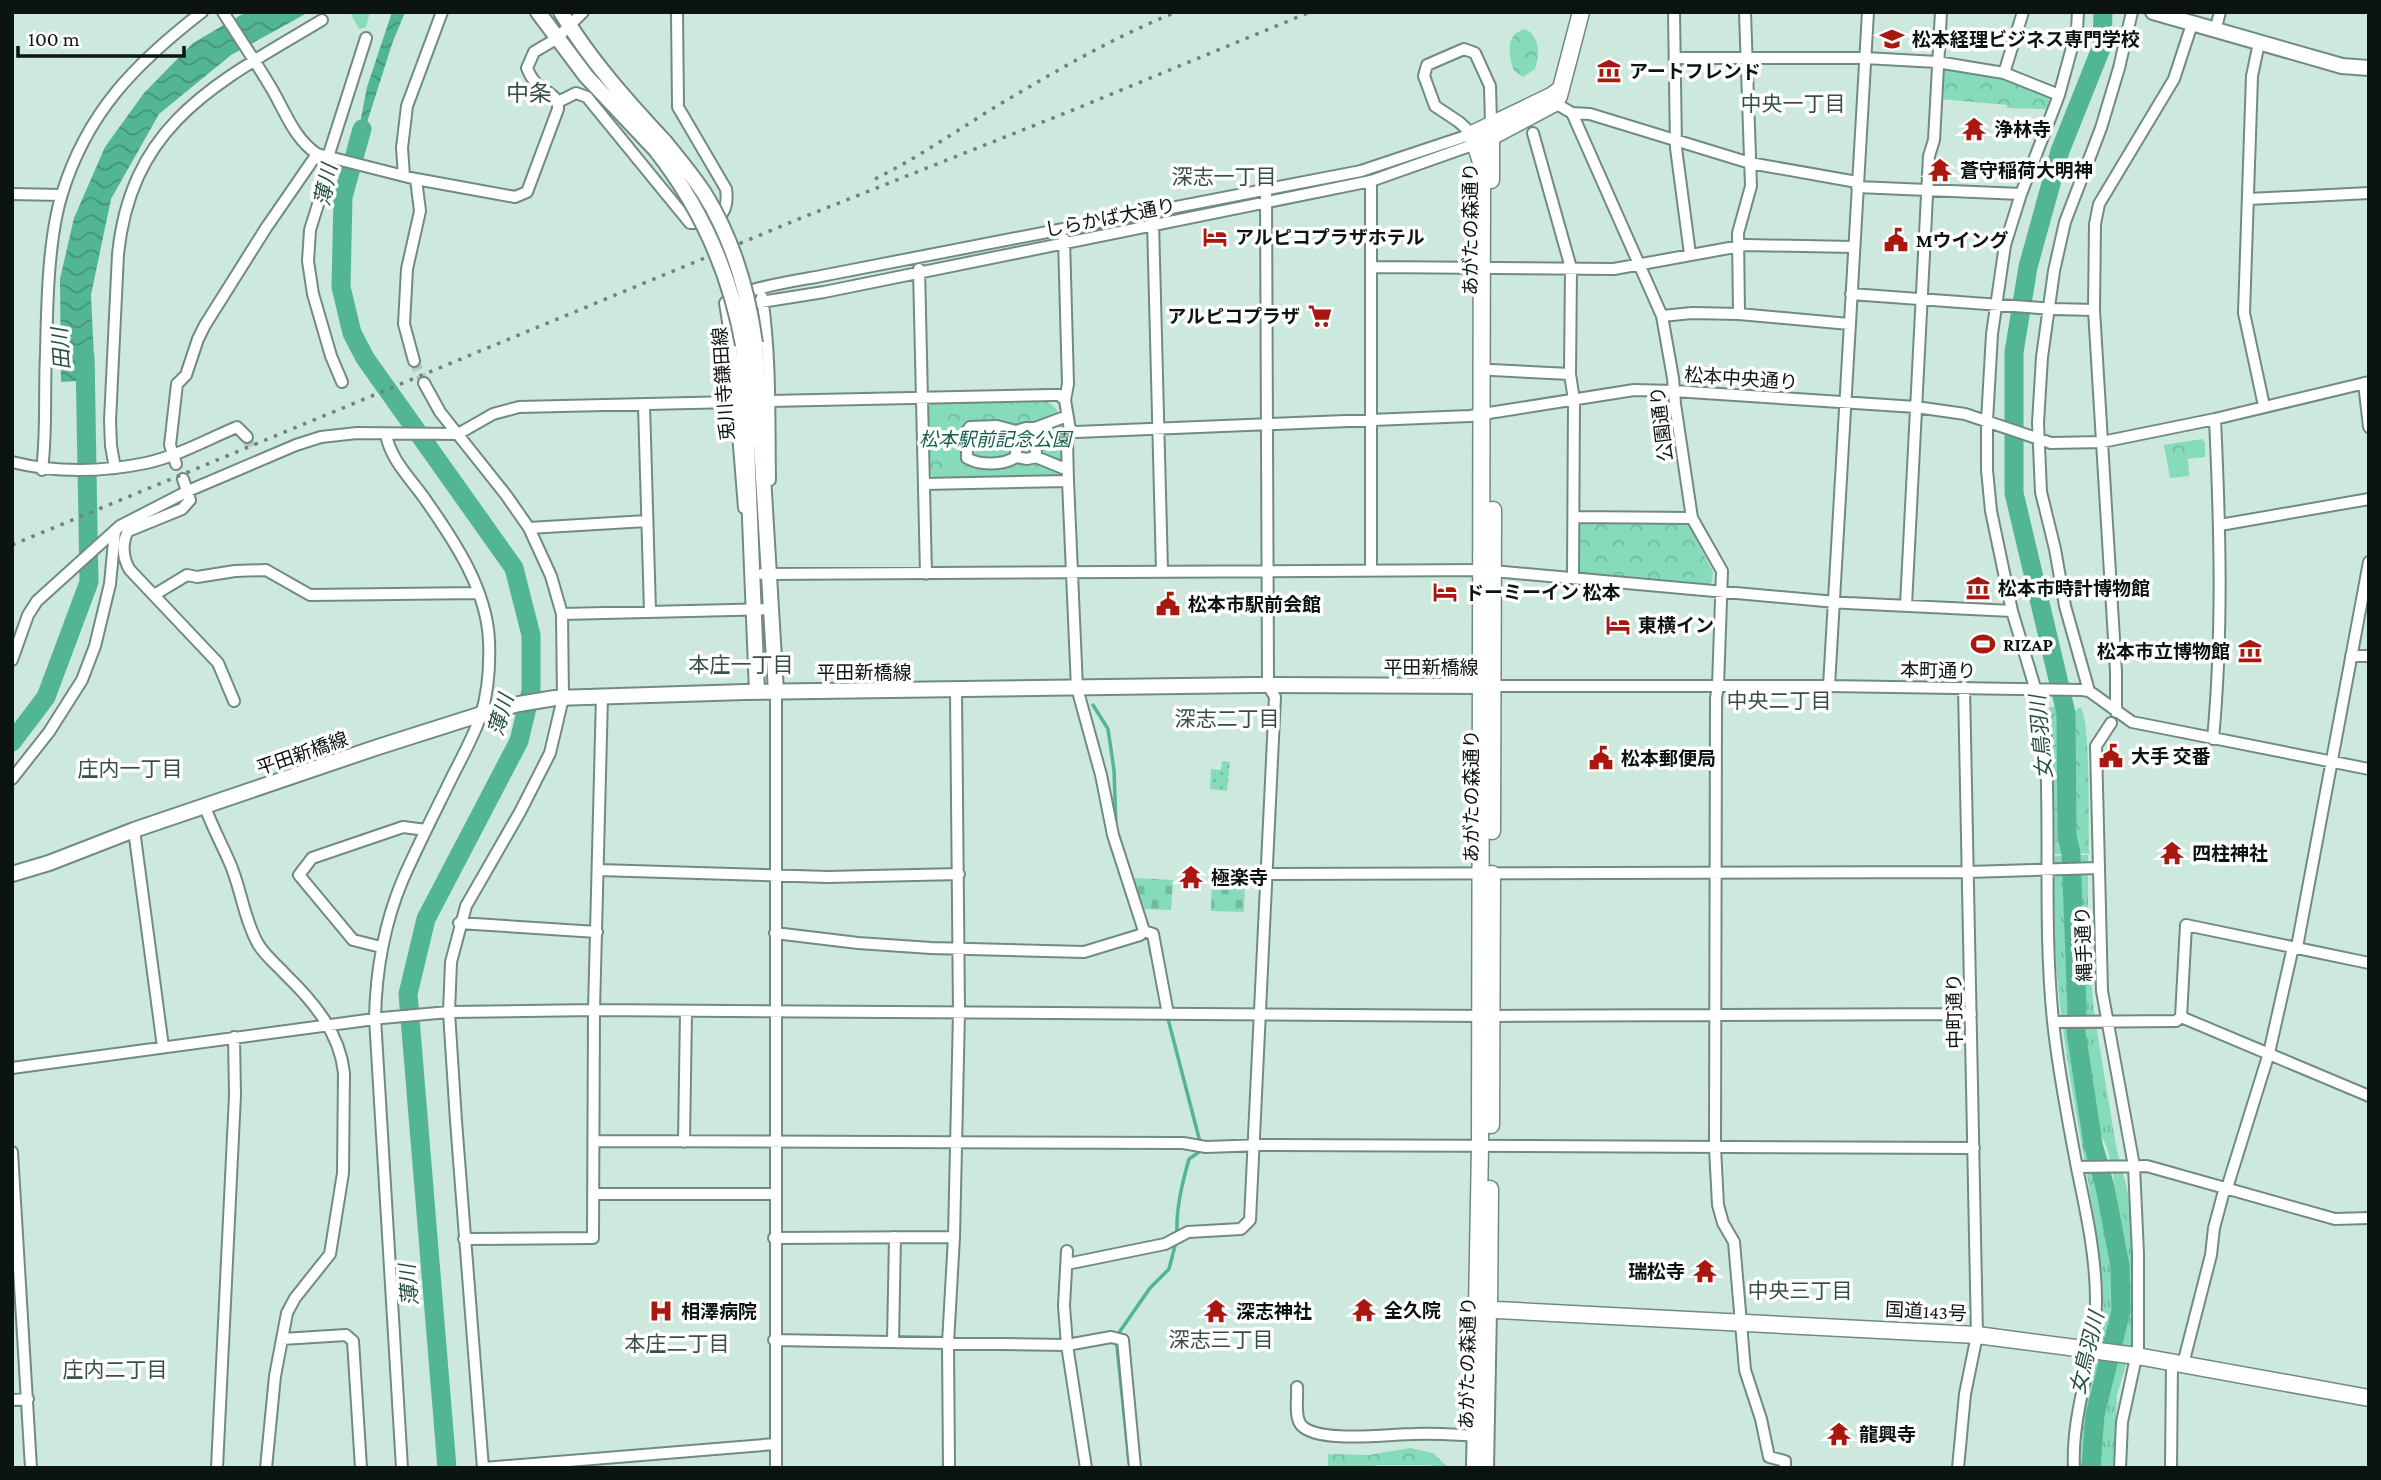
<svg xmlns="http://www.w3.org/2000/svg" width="2381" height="1480" font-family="'Crimson Pro','Noto Sans JP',serif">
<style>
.grass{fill:url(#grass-tufts)}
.cemetery{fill:url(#cemetery-stones)}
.park{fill:url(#park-crowns)}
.garden{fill:url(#garden-dots)}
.water{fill:url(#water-waves)}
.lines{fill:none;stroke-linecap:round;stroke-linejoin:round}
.stream{stroke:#53b693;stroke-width:3.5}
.river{stroke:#53b693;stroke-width:19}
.minor-tunnel{stroke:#b0c8be;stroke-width:10;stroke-dasharray:10 5;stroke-linecap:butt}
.minor-casing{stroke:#728b80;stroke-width:14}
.major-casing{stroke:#728b80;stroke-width:18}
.highway-casing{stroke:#728b80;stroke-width:19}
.minor{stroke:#fff;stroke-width:10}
.major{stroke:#fff;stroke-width:14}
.highway{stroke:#fff;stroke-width:16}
.rail{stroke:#70837b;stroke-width:3.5;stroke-dasharray:3.5 7;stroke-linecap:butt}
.major-bridge-casing{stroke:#728b80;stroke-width:18;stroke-linecap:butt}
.major-bridge{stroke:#fff;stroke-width:14}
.labels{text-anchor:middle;stroke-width:7;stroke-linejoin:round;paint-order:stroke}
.poi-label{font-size:19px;font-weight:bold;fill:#0b1411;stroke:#fff;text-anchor:start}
.street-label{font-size:19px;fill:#0b1411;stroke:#fff}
.park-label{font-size:19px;font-style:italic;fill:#126049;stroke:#fff}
.neighbourhood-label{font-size:21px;fill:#384f45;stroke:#fff}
.water-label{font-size:21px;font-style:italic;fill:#255041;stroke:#fff}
.quarter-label{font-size:23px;fill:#384f45;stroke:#fff}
</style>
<defs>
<pattern id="grass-tufts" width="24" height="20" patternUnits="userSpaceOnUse" patternTransform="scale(1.75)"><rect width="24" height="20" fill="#85dbba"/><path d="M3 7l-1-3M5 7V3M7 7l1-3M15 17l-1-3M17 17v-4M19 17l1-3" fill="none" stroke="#72bb9f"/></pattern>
<pattern id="cemetery-stones" width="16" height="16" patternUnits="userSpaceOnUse" patternTransform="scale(1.75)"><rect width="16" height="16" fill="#85dbba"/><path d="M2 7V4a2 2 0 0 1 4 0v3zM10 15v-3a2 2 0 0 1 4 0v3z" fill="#72bb9f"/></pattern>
<pattern id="park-crowns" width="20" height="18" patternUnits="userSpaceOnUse" patternTransform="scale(1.75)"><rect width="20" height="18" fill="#85dbba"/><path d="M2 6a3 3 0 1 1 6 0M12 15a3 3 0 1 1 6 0" fill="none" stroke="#72bb9f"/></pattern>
<pattern id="garden-dots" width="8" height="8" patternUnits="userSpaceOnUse" patternTransform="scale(1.75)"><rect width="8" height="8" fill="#85dbba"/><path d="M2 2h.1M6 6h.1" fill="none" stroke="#72bb9f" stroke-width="1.8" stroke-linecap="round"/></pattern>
<pattern id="water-waves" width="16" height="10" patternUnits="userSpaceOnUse" patternTransform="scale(1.75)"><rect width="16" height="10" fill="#53b693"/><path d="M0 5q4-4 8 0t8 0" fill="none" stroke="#439377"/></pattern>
</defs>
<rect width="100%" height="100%" fill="#cde8dc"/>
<!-- grass -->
<path class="grass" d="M761,615L764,616L767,672L764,674Z
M2065,855L2069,874L2075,1008L2074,1030L2091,1150L2102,1187L2116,1267L2117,1310L2107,1340L2091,1414L2088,1468H2081C2081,1445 2082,1422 2086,1399C2092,1366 2105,1334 2103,1300C2099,1232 2085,1166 2074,1100C2060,1019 2050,938 2055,856Z
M2079,855H2088V939L2094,1013L2116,1146L2129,1198L2134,1247L2133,1341L2117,1395L2114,1468H2094C2092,1407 2126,1356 2128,1296C2129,1275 2124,1253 2121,1232C2117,1205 2115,1175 2107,1148C2105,1141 2100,1135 2098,1129C2086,1098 2080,1045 2085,1013L2079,915L2081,877Z"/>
<!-- cemetery -->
<path class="cemetery" d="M1212,875L1245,876L1244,912L1211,911Z
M1134,878L1173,880L1171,910L1144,909Z"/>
<!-- park -->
<path class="park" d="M350,12H370L366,27L359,29Z
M1525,29C1540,36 1540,54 1535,69L1523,77L1514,71C1508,55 1505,34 1525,29Z
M1945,68L2002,77L2050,97L2047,109L2007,108V105L1940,99L1942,73Z
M1044,400C1070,410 1062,447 1063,470L1057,475L933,478L929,471L927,409L932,402Z
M2202,439L2205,443V457L2188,459L2189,476L2170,478L2164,445Z
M1582,523H1683L1689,526L1713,572L1712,582L1707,586L1583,575L1578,570L1579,527Z
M2049,707H2058L2060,814L2065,854H2055Z
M2078,708H2081C2091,724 2088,828 2089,854L2079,853C2074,837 2077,821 2071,804L2075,712Z
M1410,1448L1433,1453L1449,1468H1432L1431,1465H1376L1375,1468H1328V1454L1369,1455Z"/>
<!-- garden -->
<path class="garden" d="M1222,761L1230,762L1227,791L1210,789L1211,769L1221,770Z"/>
<!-- water -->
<path class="water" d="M246,12H309L231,55L159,114L111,199L91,295L95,380L61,382L60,279L74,218L105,147L144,93L193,43Z
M392,12H405L392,44L350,176L367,87Z"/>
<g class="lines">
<!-- stream -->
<path class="stream" d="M1093,705L1108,729L1114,770L1116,826
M1148,934L1151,954
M1167,1015L1200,1142L1199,1152L1189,1159C1182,1184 1176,1208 1177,1234
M1129,1462L1116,1337L1150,1288L1169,1269L1176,1242"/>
<!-- river -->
<path class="river" d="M362,129L343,197L341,287L352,333L365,358L514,568L531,635V691L519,741L426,919L408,994L447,1468
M12,742L46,697L89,582L85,356
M2091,1468L2095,1415L2121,1311L2120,1266L2105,1187L2093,1144L2076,1032L2077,1008L2071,854L2067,836L2066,713L2014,493V352L2028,267L2060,151L2102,46L2103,12"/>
<!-- minor-tunnel -->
<path class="minor-tunnel" d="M414,361L424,383
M247,437L251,450"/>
<!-- minor casing -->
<g class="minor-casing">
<path id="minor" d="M223,12C240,39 258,65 273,91C286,114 295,139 317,154L416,179L515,197L527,192L558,109C559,94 545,93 536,83C532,79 529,73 527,68L534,52L556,39L583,12
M1674,12L1676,148L1690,254
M2215,31L2220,12
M2259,43L2252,76L2244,313L2264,406
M1675,58H1865L1937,62L2004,73L2059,95
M2004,73L2023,12
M1553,99L1555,103L1572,113L1662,316L1673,378L1675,404L1692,518L1722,571L1718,686L1716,698L1715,1148L1718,1205L1723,1223L1734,1242L1745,1370L1761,1419L1769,1457L1785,1461V1468
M558,102L576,93L587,97L690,223C715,224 730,217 726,189L678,107L677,12
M1572,113L1590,114L1750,163L1857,182
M1533,133L1571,268L1570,374L1574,400L1573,578
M404,176L402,148L407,106L442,12
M1857,187L2021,194
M12,194L61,195
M2249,199L2369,193
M1153,221L1162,571
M1064,239L1068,384L1065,400
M1372,267L1614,269L1746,245L1853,247
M919,269L926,574
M1851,294L2054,309L2094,310
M762,297C771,357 769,420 770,480
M742,305L824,292L1371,181L1481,142
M1739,314L1738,233L1751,186L1745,12
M1662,316L1692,313L1739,314L1849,324
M414,361L404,324L407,269L420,211L416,179
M1492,370L1570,374
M342,382L331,356L313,294L308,261L310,230L324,185L328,157L366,38
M424,383L440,412L506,495L529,528L551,576L562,614L563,698L550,753L520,812L466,906L451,962L449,1012L456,1121L483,1468
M2364,383L2369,427
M769,401L1052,395H1059L1065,400L1070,430L1076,432L1470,416L1634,390L1674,391L1916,407L1965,414L2051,443L2102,442L2215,419L2369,382
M644,405L650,611
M1062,418L1035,428L1036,457L1063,468
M1035,428H1026L1016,431V457L1027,459L1036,457
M1070,430L1067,442L1068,481L1077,688L1101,775L1113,835L1144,931
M1016,431L997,426L970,427L967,431V458C981,466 1003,465 1016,457
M386,434C390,460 413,481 427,502C455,542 487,590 489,641C490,665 488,692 481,715C474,735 464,754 454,773C437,808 419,843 403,879C384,924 376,969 375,1018L402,1468
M12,462C55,473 103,472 146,463C178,456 208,439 237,427L247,437
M176,464L170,445L177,384L186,375L198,339L205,325L266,228L317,154
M115,468L111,446L110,421L118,254C132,121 219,82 322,20
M42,470C47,431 44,392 46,353C47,306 48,238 62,194C87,112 136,63 202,12
M183,479L190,500L182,509L128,531C121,544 123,559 130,570L218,663L234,701
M924,484L1068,481
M744,508L730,334L725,303C736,289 801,280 821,276L1361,171L1472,134L1459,122L1435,106L1424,76L1427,65L1464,49L1475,53L1490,86L1491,124
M1574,517L1692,518
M2220,525L2369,499
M529,528L647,521
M1371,569V181
M762,574L1482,570L1847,603L2012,611
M154,595L187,575L197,577L235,571L266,570L310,595L479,593
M1906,605L1929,156L1934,140L1941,12
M562,614L770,609
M2351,656H2369
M12,660L28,615L37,601L120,526L188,491L296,445L321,437L357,433L458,434L493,414L519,407L733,402
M1493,686H1829L2082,690L2089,691L2132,722L2369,769
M1829,686L1868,12
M2089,691L2065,606L2055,549L2041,492L2038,423L2042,357L2054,271L2065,222L2101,128L2119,68L2132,12
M2116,712V672L2094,310L2095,224L2099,204L2174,79L2192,24
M2111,723L2096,746L2102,991L2134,1166L2138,1254V1348L2122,1422L2120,1468
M2213,739C2223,632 2220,526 2215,419
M12,779L49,732L82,680L95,646L110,584L115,531
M205,807C212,826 221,843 229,861C241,887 243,916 257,942C263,954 276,964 285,974C313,1001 340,1033 344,1073L343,1173L330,1254L295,1298L287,1313L275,1376L266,1468
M134,830L163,1047
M598,870L828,877L959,874
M1267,874L1968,872L2098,868
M459,923L597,932
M775,933L858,943L931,948L1084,952L1140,935L1144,931L1153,934L1168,1014
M381,947L353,940L299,875L312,858L403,827L426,830
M2297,947L2369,562
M2369,963L2186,925L2181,1017L2369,1096
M2053,1022L2176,1021L2181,1017
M12,1068L382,1018L449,1012L594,1010L1485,1016L1971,1014
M594,1141L1183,1143L1206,1147L1262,1145L1974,1148
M684,1142L686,1012
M12,1152L31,1468
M2077,1167L2147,1166L2335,1219L2369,1218
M2227,1188L2269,1053L2293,947
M594,1194H774
M774,1238L954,1237
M464,1239L593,1238L594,1010L602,696
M1067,1251L1064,1306L1067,1345L1086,1468
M1067,1264L1165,1244L1188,1232L1241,1229L1250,1220L1275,697L1268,685L1266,190
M282,1339L346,1335L353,1341L361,1468
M774,1340L1067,1345L1111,1337L1123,1340L1135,1468
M893,1342L895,1237
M2183,1364L2211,1255L2214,1228L2225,1187
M1297,1387C1298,1398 1294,1416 1301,1425C1318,1444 1390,1434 1414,1434C1436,1433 1458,1435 1480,1436
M12,1400L28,1399
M217,1468L235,1095L234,1037
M484,1468L775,1444
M776,1468V692
M949,1468L948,1343L954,1237L959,1012L956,691
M1958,1468L1965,1394L1977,1335L1964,687
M2074,1468C2071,1410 2096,1357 2096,1300C2096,1256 2086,1211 2077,1168C2068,1120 2058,1070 2053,1021C2043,924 2051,826 2045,729L2039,701L2012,611L1991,511L1987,470V421L1992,334L2005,245L2021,194L2059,95L2077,29L2078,12
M2171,1468L2172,1362"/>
</g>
<!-- major casing -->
<g class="major-casing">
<path id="major" d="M538,12L586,76L655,149
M561,12C590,60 626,100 664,141
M2153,12L2342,66L2369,68
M755,343L776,692
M743,345L757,692
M12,874L49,863L134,830L378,747L488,712L519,704L555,698L745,692L1255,685L1491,686
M1474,1468L1477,1309
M1486,1468L1489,1309"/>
</g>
<!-- highway casing -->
<g class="highway-casing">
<path id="highway" d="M1561,89L1551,96L1472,134L1482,165L1480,1147L1477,1309L1977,1335L2137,1356L2369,1398
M1491,180V137L1555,103L1559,96L1581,12
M1492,831L1493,510
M1491,1125L1492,874
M1489,1309L1490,1189"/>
</g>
<!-- minor -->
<use href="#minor" class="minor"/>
<!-- major -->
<use href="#major" class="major"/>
<!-- highway -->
<use href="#highway" class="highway"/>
<!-- rail -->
<path class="rail" d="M875,179C917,158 955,132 995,107C1054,72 1112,38 1176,12
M12,545L806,216L1073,110L1310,12"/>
<!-- major-bridge casing -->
<g class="major-bridge-casing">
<path id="major-bridge" d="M664,141C678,158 692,175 704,193C732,238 748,292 755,343
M655,149C701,207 730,273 743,345"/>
</g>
<!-- major-bridge -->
<use href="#major-bridge" class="major-bridge"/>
</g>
<!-- icons -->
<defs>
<g id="university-bare" transform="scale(1.89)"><path d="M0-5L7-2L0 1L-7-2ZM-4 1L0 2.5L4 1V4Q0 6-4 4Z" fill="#a9170e" stroke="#fff" stroke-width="2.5" paint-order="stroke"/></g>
<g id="museum-bare" transform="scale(1.89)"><path d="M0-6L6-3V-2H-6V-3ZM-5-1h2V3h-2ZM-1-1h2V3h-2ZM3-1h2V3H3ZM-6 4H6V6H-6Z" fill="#a9170e" stroke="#fff" stroke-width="2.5" paint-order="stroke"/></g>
<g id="temple-bare" transform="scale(1.89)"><path d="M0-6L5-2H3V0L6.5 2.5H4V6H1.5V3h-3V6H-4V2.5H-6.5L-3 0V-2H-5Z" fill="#a9170e" stroke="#fff" stroke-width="2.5" paint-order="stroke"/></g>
<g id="hotel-bare" transform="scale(1.89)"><path d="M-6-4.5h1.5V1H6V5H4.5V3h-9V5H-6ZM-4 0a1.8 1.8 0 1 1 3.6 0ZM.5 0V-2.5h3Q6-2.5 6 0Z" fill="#a9170e" stroke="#fff" stroke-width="2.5" paint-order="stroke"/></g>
<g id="civic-bare" transform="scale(1.89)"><path d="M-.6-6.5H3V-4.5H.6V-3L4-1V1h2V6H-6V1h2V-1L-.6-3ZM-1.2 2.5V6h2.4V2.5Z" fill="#a9170e" stroke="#fff" stroke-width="2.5" paint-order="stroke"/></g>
<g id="supermarket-bare" transform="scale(1.89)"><path d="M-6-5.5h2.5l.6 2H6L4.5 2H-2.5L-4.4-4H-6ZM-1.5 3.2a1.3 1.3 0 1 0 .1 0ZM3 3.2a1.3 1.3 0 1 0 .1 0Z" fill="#a9170e" stroke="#fff" stroke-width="2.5" paint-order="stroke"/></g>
<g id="stadium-bare" transform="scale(1.89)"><path d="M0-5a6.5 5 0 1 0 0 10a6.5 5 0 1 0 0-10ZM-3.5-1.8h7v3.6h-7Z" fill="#a9170e" stroke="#fff" stroke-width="2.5" paint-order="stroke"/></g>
<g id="hospital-bare" transform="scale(1.89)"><path d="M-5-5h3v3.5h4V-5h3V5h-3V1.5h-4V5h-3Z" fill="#a9170e" stroke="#fff" stroke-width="2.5" paint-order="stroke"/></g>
</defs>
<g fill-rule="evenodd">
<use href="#university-bare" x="1892" y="39"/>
<use href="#museum-bare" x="1609" y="71"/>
<use href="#temple-bare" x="1974" y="129"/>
<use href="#temple-bare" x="1940" y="170"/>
<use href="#hotel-bare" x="1215" y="237"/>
<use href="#civic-bare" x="1896" y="240"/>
<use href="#supermarket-bare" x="1320" y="316"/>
<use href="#museum-bare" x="1978" y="588"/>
<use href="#hotel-bare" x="1445" y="592"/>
<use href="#civic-bare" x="1168" y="604"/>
<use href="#hotel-bare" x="1618" y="625"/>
<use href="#stadium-bare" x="1983" y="644"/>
<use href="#museum-bare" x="2250" y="651"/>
<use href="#civic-bare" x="2111" y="756"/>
<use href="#civic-bare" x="1601" y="758"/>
<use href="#temple-bare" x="2172" y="853"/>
<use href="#temple-bare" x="1191" y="877"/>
<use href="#temple-bare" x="1705" y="1271"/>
<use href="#temple-bare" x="1364" y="1310"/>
<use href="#hospital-bare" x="661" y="1311"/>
<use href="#temple-bare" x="1216" y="1311"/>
<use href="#temple-bare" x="1839" y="1434"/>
</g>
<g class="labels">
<!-- poi labels -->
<g class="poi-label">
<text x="1912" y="46">松本経理ビジネス専門学校</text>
<text x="1629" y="78">アートフレンド</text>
<text x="1994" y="136">浄林寺</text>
<text x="1960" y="177">蒼守稲荷大明神</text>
<text x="1235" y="244">アルピコプラザホテル</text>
<text x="1916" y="247">Mウイング</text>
<text x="1300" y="323" text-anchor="end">アルピコプラザ</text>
<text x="1998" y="595">松本市時計博物館</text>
<text x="1465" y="599">ドーミーイン 松本</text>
<text x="1188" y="611">松本市駅前会館</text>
<text x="1638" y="632">東横イン</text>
<text x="2003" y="651">RIZAP</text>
<text x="2230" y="658" text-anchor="end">松本市立博物館</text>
<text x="2131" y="763">大手 交番</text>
<text x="1621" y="765">松本郵便局</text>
<text x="2192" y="860">四柱神社</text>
<text x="1211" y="884">極楽寺</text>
<text x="1685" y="1278" text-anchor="end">瑞松寺</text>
<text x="1384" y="1317">全久院</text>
<text x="681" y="1318">相澤病院</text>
<text x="1236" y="1318">深志神社</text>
<text x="1859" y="1441">龍興寺</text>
</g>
<!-- street labels -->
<g class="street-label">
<text transform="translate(1110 217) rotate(-11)" y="7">しらかば大通り</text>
<text transform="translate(1470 229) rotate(-90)" y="7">あがたの森通り</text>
<text transform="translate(1741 378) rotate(4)" y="7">松本中央通り</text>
<text transform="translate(723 384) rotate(-94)" y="7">兎川寺鎌田線</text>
<text transform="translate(1661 424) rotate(-97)" y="7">公園通り</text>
<text x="1431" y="674">平田新橋線</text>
<text transform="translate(1938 670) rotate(1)" y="7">本町通り</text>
<text x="864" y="679">平田新橋線</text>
<text transform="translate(302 753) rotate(-19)" y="7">平田新橋線</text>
<text transform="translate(1471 796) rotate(-90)" y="7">あがたの森通り</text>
<text transform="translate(2083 944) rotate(-92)" y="7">縄手通り</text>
<text transform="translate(1954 1011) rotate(-91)" y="7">中町通り</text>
<text transform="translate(1926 1311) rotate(3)" y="7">国道143号</text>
<text transform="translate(1467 1363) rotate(-89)" y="7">あがたの森通り</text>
</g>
<!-- park labels -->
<g class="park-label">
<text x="995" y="446">松本駅前記念公園</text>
</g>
<!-- neighbourhood labels -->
<g class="neighbourhood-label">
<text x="1793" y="111">中央一丁目</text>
<text x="1224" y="184">深志一丁目</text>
<text x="741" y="672">本庄一丁目</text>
<text x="1779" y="708">中央二丁目</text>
<text x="1227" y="726">深志二丁目</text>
<text x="130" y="776">庄内一丁目</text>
<text x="1800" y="1298">中央三丁目</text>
<text x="1221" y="1347">深志三丁目</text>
<text x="677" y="1351">本庄二丁目</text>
<text x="115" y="1377">庄内二丁目</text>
</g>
<!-- water labels -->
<g class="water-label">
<text transform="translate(326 185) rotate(-79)" y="7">薄川</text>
<text transform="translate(61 349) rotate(-94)" y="7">田川</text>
<text transform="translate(501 715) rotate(-74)" y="7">薄川</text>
<text transform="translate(2041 737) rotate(-95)" y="7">女鳥羽川</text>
<text transform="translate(409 1285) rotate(-95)" y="7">薄川</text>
<text transform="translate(2087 1353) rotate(-76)" y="7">女鳥羽川</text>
</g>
<!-- quarter labels -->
<g class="quarter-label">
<text x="529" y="101">中条</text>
</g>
</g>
<!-- border -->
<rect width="2381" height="1480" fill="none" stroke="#0b1411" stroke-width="28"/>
<!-- scale -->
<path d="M18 46v10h166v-10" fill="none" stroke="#0b1411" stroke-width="3.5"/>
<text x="28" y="46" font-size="21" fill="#0b1411" stroke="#ffffff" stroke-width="5" paint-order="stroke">100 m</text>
</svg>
